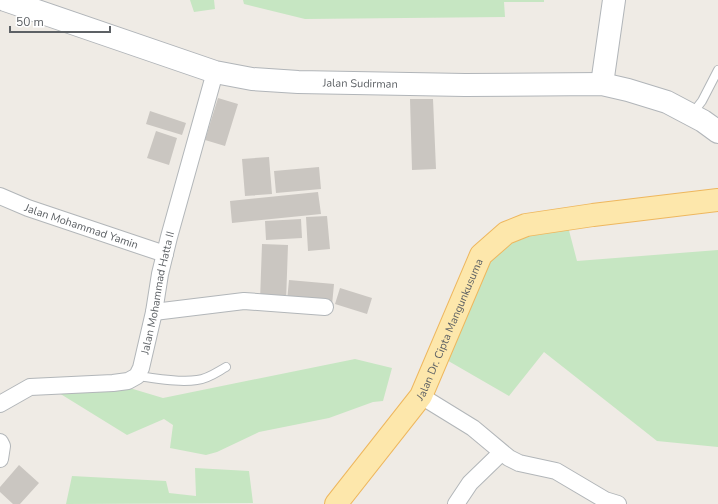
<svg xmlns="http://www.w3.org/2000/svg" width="718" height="504" font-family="'Nunito Sans',sans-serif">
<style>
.green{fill:#c6e6c2}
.building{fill:#cac6c1}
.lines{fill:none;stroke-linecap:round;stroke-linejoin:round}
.lane-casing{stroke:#b2b6b9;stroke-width:10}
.street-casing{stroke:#b2b6b9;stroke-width:18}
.secondary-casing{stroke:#b1b5b9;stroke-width:24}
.primary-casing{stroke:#eeb75e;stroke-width:24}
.lane{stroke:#fff;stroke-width:8}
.street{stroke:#fff;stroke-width:16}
.secondary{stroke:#fff;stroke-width:22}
.primary{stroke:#fde7ab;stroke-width:22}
.labels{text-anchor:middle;stroke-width:3.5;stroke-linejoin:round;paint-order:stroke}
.street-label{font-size:11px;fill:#5d6165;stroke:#fff}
</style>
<rect width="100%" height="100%" fill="#efebe5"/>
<!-- green -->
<path class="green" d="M190,0H214L215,9L194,12Z
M243,0H544V2H504L505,17L305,19L244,4Z
M566,219L577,261L718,250V447L657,441L544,352L509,396L438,355L481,255Z
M355,359L392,368L383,401L373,402L329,418L259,432L217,452L206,455L170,448L173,425L164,419L127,435L46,385L113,383L163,398Z
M195,468L249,471L253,503L66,504L72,476L166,481L169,493L196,496Z"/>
<!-- building -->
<path class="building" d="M218,98L238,104L225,146L205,140Z
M410,99H433L436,169L412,170Z
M150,111L186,123L182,135L146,124Z
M156,131L177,138L169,165L147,158Z
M269,157L272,194L245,196L242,159Z
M319,167L321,189L276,193L274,171Z
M318,192L321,214L232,223L230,201Z
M327,216L330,249L308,251L306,217Z
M301,219L302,238L266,240L265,221Z
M262,244L288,245L286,302L260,301Z
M289,280L334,284L332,305L287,301Z
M340,288L372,298L367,314L335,304Z
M19,465L39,483L20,504H13L0,492V487Z"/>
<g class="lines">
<!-- lane casing -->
<g class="lane-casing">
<path id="lane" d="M692,114L702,101L718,70
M137,376C156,378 178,383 197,380C208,379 217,372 226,367"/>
</g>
<!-- street casing -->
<g class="street-casing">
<g id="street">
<path id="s1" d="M0,196L28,208L165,254"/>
<path d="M154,312L244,301L325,307"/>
<path d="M421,396L473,428L509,458L519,463L556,471L605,500L618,504"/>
<path id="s2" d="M0,404L30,387L113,383L128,381L137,376L141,368L154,312L160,274L169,237L215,72"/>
<path d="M0,442L2,446L0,459"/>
<path d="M456,504L470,483L501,453"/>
</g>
</g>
<!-- secondary casing -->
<g class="secondary-casing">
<g id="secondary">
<path id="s3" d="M5,0L215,72L252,79L298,82L465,85L602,84L628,90L667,102L703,121L718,132"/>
<path d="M602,84L614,0"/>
</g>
</g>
<!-- primary casing -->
<g class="primary-casing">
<g id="primary">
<path id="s4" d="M336,504L421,396L481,255L506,233L526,225L593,215L718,200"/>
</g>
</g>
<!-- lane -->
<use href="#lane" class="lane"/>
<!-- street -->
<use href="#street" class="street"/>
<!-- secondary -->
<use href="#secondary" class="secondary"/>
<!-- primary -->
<use href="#primary" class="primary"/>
</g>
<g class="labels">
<!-- street labels -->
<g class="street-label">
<text dy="4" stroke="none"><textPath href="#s3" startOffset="368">Jalan Sudirman</textPath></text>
<text dy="4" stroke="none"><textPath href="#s1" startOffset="87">Jalan Mohammad Yamin</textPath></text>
<text dy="4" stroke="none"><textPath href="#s2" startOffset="229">Jalan Mohammad Hatta II</textPath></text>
<text dy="4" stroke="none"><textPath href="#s4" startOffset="210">Jalan Dr. Cipta Mangunkusuma</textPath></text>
</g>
</g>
<!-- scale -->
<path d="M10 26v6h100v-6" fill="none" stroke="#5d6165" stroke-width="2"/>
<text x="16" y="26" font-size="12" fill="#5d6165" stroke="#ffffff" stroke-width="3" paint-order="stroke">50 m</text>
</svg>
